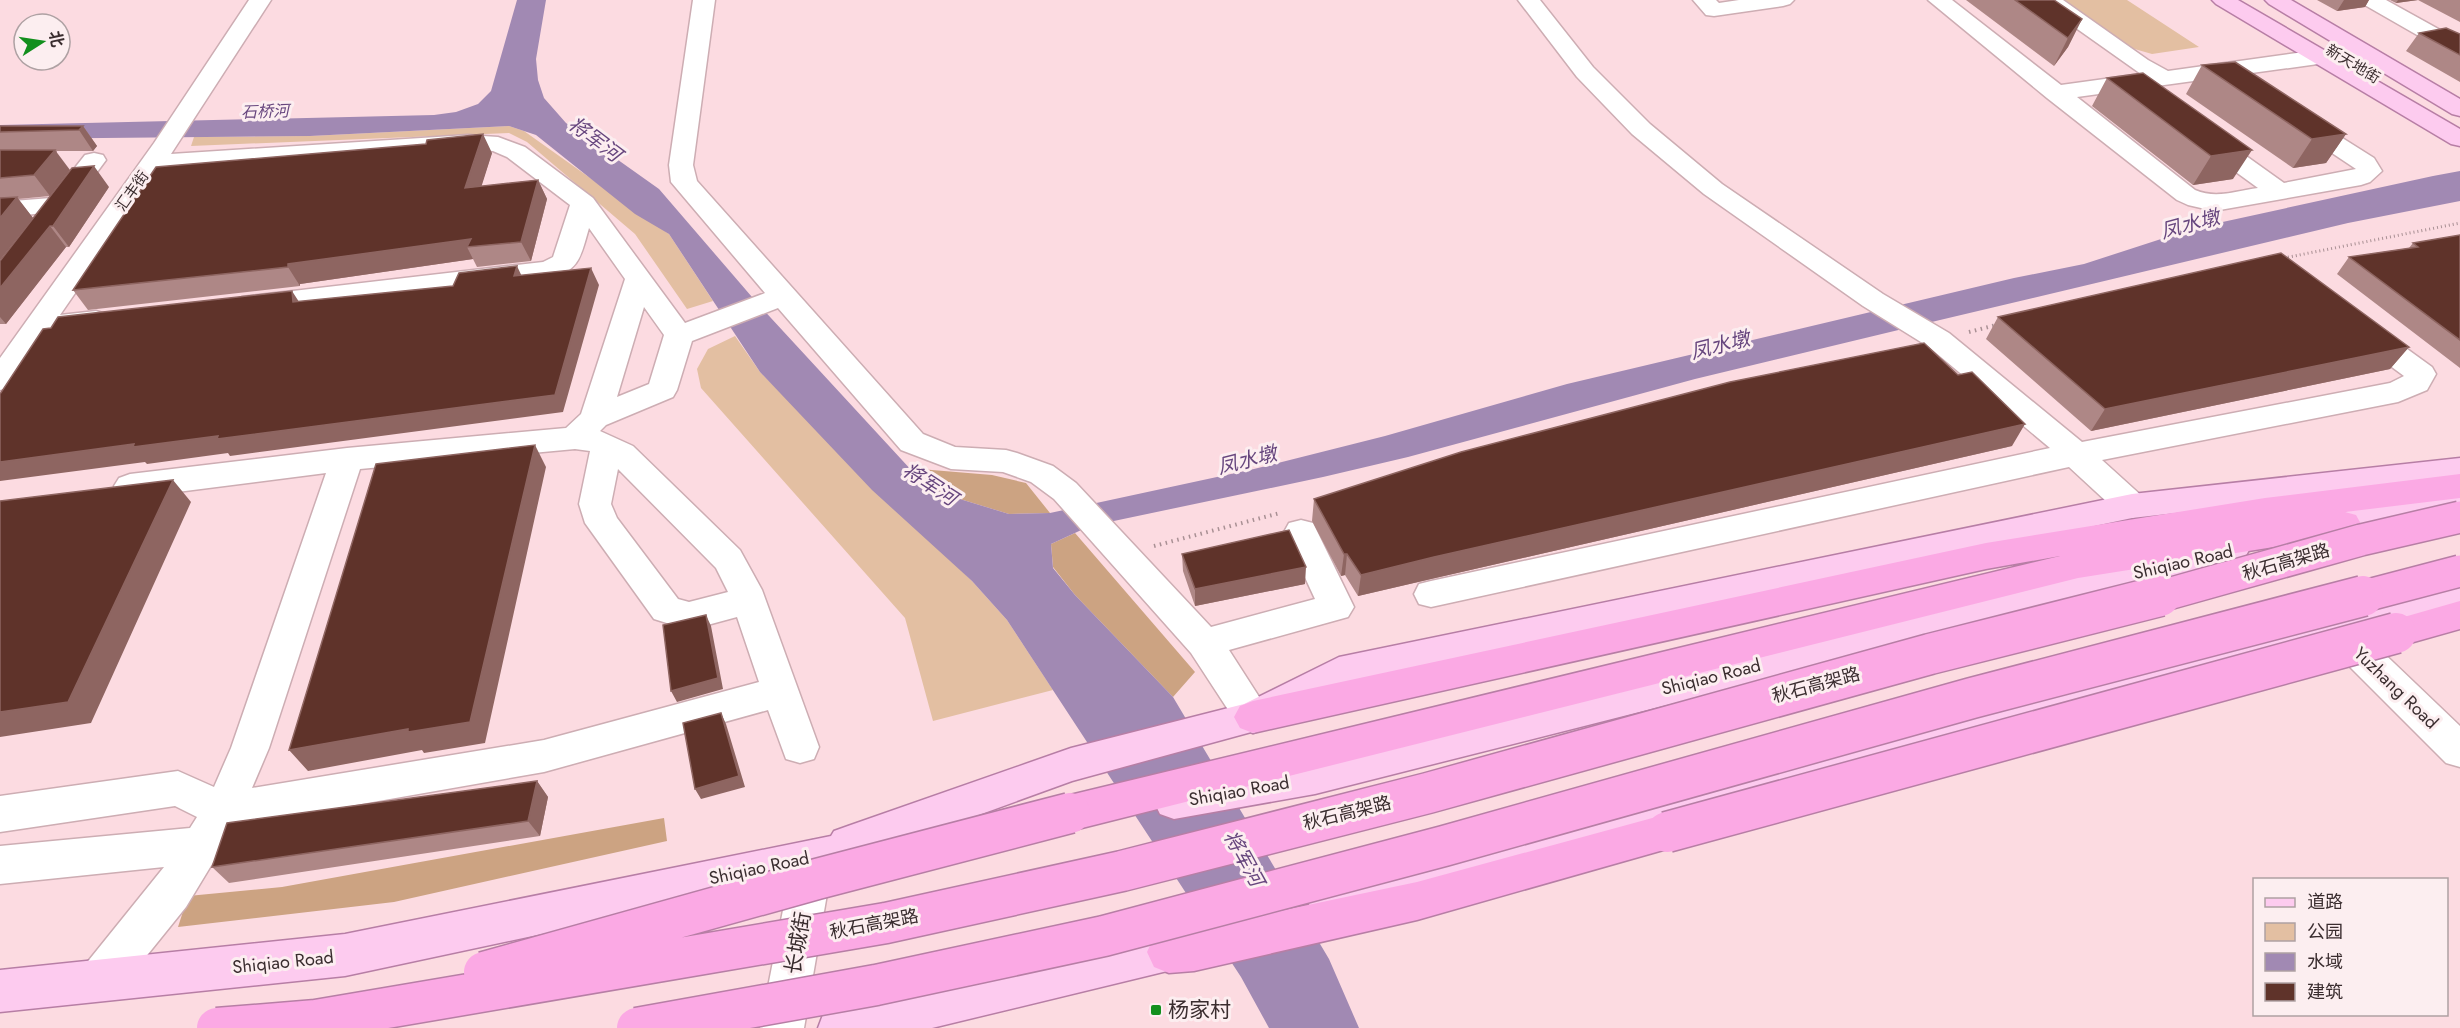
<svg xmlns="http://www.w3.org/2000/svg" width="2460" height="1028" font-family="Jost,'Noto Sans SC',sans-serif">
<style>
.green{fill:#e3bfa2}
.forest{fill:#cca382}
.water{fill:#a189b3}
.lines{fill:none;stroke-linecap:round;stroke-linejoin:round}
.minor-casing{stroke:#cdadb3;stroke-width:3}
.major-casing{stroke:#b77ea5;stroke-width:3}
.highway-casing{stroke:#b77ea5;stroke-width:3}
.path-far1{stroke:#a99094;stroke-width:3;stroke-dasharray:1 3;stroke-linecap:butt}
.path{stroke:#a99094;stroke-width:4;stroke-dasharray:1.5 4.5;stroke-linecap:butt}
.minor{fill:#fff;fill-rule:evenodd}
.major{fill:#fdcbef;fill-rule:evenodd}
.highway{fill:#fba9e4;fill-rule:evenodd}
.highway-bridge-far1-casing{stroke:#b77ea5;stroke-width:34;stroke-linecap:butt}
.highway-bridge-casing{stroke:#b77ea5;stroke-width:43;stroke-linecap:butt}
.highway-bridge-far1{stroke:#fba9e4;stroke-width:31}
.highway-bridge{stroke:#fba9e4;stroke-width:40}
.wall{fill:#ae8786}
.shaded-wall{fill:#8e6561}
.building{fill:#5f332a;stroke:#8e6561;stroke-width:1.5}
.poi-dot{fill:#128f1d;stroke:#fceef0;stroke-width:2}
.labels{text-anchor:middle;stroke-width:6;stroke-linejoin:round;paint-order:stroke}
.far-street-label{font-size:15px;fill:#3a2d2f;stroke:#fceef0}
.far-water-label{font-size:16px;font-style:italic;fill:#67467e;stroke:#fceef0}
.street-label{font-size:18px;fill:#3a2d2f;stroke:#fceef0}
.water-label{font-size:20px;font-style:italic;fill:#67467e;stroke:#fceef0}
.near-street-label{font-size:21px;fill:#3a2d2f;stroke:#fceef0}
.near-poi-label{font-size:21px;fill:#3a2d2f;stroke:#fceef0;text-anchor:start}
</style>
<rect width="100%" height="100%" fill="#fcdbe1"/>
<!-- green -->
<path class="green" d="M2064,0H2127L2199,47L2152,54L2131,48Z
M509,126L524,131L669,234L713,301L687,309L635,234L527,142L509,133L191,146L194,137L310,136Z
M735,336L760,372L972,581L1007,620L1053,690L933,721L905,618L701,388L697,369L708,349Z"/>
<!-- forest -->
<path class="forest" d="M908,468L992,475L1026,483L1050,513L1009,514L950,496L925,485Z
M1075,533L1195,672L1173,697L1075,595L1053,567L1051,544Z
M664,818L667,841L394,902L178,927L188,896L282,887Z"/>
<!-- water -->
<path class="water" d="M517,0H546L536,59L538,80L544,98L566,123L659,189L758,304L925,485L950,496L1009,514L1050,513L1254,469L1385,436L1567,384L2014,278L2084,264L2195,228L2433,176L2460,171V201L2348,223L1940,320L1695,379L1408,457L1323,477L1090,526L1051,544L1053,568L1075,595L1173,697L1329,959L1359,1028H1269L1241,977L1007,620L972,581L872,490L760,372L669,234L635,214L536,135L509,126L310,136L0,139V125L434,115L456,112L478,104L491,91Z"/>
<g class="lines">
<!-- minor casing -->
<g class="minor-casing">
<path id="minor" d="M249,0H271L171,154L468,135L498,137L525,147L593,198L685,323L765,293L671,182L669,165L693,0H715L693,165L697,181L923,434L955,447L1006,450L1017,453L1053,466L1076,483L1211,627L1315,599L1284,532L1289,523L1301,520L1313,523L1354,607L1348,617L1229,650L1272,717L1266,728L1253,733L1240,728L1191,653L1054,499L1031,482L1003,472L951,469L901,450L778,308L692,341L677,390L673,397L606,425L600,431L633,446L740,550L762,590L819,747L814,759L800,763L786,759L768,710L544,772L235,826L186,907L115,995L100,1001L85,995L78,980L85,965L164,867L0,884V846L190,828L197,817L175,806L0,832V796L178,771L214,787L231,748L326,473L130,498L119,494L114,486L119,478L130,474L347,448L566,428L581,414L625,279L589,228C581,255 580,271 550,278L252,312L242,309L238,303L242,297L543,262L553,257L570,205L507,157L493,151L468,149L160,170L60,315L96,311L106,314L110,320L106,326L46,335L11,387L0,390V358L154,143ZM644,307L664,335L649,384L617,397ZM575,449L590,451L579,504L585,523L654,619L689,630L737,617L759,682L544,740L252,788L269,748L360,469ZM618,469L716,568L728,592L689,602L678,599L617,518L611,504Z
M1518,0H1540L1593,67L1650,124L1722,184L1883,294L1949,333L2082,442L2390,383L2404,376L2354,339L2350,332L2354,325L2364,323L2374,325L2432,367L2436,374L2427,390L2398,402L2102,460L2144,498L2148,506L2144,514L2132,518L2120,514L2069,467L1431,607L1419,604L1414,594L1419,584L1431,581L2050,448L1929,347L1863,306L1704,194L1632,134L1577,77Z
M1693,0H1716L1719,3L1739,0H1794L1790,4L1783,6L1714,16L1706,15Z
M1928,0H1952L2061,85L2141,74L2042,4L2038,0H2063L2148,60L2168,71L2318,50L2326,52L2329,57L2326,62L2318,64L2077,97L2195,190C2216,199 2236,191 2258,188L2196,143L2193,138L2196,133L2205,131L2214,133L2284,183L2356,169L2293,127L2289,122L2293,117L2301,115L2309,117L2374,158L2382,171L2370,182L2361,185L2214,211L2188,205L2177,200L2047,98Z
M2359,0H2386L2460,41V57L2452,55L2363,4Z
M94,153L103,155L106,160L69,210L0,218V202L51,198L85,155Z
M2337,617L2350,621L2460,726V767L2446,763L2324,641L2319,631L2324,621Z
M813,840L827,846L833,859L804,1028H760L793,859L799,846Z"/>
</g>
<!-- major casing -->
<g class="major-casing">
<path id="major" d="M2212,0H2238L2460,129V146L2451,144L2216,4Z
M2265,0H2291L2460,99V116L2452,114L2269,4Z
M2460,458V480L2132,518L1347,685L1266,728L1072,781L896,845L897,848L891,861L877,866L813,876L345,976L0,1012V970L345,934L831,836L834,831L848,826L1071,748L1244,704L1339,657L2132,494Z
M2460,484V508L2314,543L2302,540L2297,531L2302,522L2314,519Z
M2232,537L2244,541L2249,550L2244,559L1315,794L1174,819L1160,814L1154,802L1160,790L1174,785L1315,760L1973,598Z
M2460,583V609L2331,639L2156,687L1330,924L1315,918L1309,904L1315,890L1330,884L2156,657L2331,611Z
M1192,925L1207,931L1213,945L1207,959L1192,965L932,1028H818L824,1012L840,1006Z"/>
</g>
<!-- highway casing -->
<g class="highway-casing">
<path id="highway" d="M2460,474V498L2345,512L2356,515L2361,524L2356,533L2344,536L2078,578L1070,831L1056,825L1050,813L1056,801L1070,795L2060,556L1986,569L1253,733L1240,728L1234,717L1240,706L1253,701L1986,543L2265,498Z
M2460,601V629L2396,647L2383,643L2378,633L2383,623Z
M1667,814L1681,819L1687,832L1681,845L1417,920L1194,971L1169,973L1154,967L1147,952L1154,937L1169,931L1194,929L1417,882Z"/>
</g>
<!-- path-far1 -->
<path class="path-far1" d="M2284,258L2460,223"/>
<!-- path -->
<path class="path" d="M1969,332L1996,325
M1154,546L1280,513"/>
<!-- minor -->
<use href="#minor" class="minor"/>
<!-- major -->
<use href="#major" class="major"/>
<!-- highway -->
<use href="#highway" class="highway"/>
<!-- highway-bridge-far1 casing -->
<g class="highway-bridge-far1-casing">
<path id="highway-bridge-far1" d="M2154,598L2361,540L2460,517
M2357,598L2460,571"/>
</g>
<!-- highway-bridge casing -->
<g class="highway-bridge-casing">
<path id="highway-bridge" d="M1667,832L2396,633
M484,972L817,879L1070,813
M217,1028L316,1020L886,923L1122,871L1428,793L1930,654L2160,596
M637,1028L876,985L1104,936L1444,846L1972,698L2363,596"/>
</g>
<!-- highway-bridge-far1 -->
<use href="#highway-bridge-far1" class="highway-bridge-far1"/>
<!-- highway-bridge -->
<use href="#highway-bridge" class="highway-bridge"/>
</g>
<!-- wall -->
<path class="wall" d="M1966,0H2054L2082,19L2068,47L2054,66Z
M2317,0H2369L2365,7L2337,11Z
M2390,0H2460V22L2418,0L2396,3Z
M2419,33L2460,34V82L2406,51Z
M2202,65L2346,134L2326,163L2293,168L2186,94Z
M2143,73L2233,179L2193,185L2092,106L2107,78Z
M0,126H83L97,146L93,151H57L50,196L18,199L33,218L0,260Z
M492,153L481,186L538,180L547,199L531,261L477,267L473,259L300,284V286L88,310L73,290Z
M109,187L69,247H66L6,324H0V261Z
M2460,235V368L2337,274L2349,257L2409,248L2413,243Z
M1998,317L2409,347L2390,369L2091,431L1986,339Z
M2012,446L1431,579L1358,596L1345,575L1341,576L1312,521L1314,499Z
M1182,554L1305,584L1195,606L1183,571Z
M537,781L548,797L540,836L229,883L212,867Z"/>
<!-- shaded-wall -->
<path class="shaded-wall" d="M2344,0H2369L2365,7L2337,11Z
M2398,0H2418L2396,3Z
M2082,19L2068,47L2054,66L2068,38Z
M83,126L97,146L93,151L79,130Z
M483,134L492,153L475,207L465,188Z
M2346,134L2326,163L2293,168L2312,139Z
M55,150L70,170L50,196L34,175Z
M2252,150L2233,179L2193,185L2211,156Z
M94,166L109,187L69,247L53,226Z
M538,180L547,199L531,261L521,242Z
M17,197L33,218L0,260V218Z
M50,226L66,247L6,324L0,317V288Z
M471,239L467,247L473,259L300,284V286L288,267V264Z
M517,266L525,283L514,276Z
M591,268L599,285L563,412L230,456L228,453L147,464L145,462L0,481V462Z
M292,291L303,308L293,302Z
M2409,347L2390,369L2091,431L2105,409Z
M2025,424L2012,446L1431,579L1358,596L1361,575L1434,557Z
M535,445L546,467L485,743L424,753L422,750L308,771L289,750L408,729Z
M173,480L191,502L91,723L0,737V712Z
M1344,554H1347L1345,575L1341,576Z
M1306,567L1305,584L1195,606V589Z
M706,615L711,626L723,689L677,702L671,691Z
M721,713L726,724L745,787L701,799L695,789Z
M537,781L548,797L540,836L528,821Z"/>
<!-- building -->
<path class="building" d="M2015,0H2054L2082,19L2068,38Z
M2446,28L2460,34V55L2419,33Z
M2235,62L2346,134L2312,139L2202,65Z
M2143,73L2252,150L2211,156L2107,78Z
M0,126H83L79,130L0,132Z
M483,134L465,188L538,180L521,242L467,247L471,239L288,264V267L73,290L156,167L426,144L427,140Z
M0,150H55L34,175L0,178Z
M94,166L53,226H50L0,288V261L72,168Z
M17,197L0,218V198Z
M2460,235V340L2349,257L2418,247L2413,243Z
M2281,253L2409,347L2105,409L1998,317Z
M517,266L514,276L591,268L555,395L217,439L218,436L133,447L134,444L0,462V394L43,329L51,328L58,317L292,291L293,302L453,286L459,273Z
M1924,343L1958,375L1972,372L2025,424L1434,557L1361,575L1347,554H1344L1314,499L1461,452L1730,382Z
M535,445L470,722L408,732V729L289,750L376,464Z
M173,480L68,702L0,712V501Z
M1289,530L1306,567L1195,589L1182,554Z
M706,615L718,678L671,691L663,625Z
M721,713L739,776L695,789L683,723Z
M537,781L528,821L212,867L227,823Z"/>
<!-- markers -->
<rect class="poi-dot" x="1150" y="1004" width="12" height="12" rx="3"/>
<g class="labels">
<!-- far-street labels -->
<g class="far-street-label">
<text transform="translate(2353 64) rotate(31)" y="5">新天地街</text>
<text transform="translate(132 191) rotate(-55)" y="5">汇丰街</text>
</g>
<!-- far-water labels -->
<g class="far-water-label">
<text transform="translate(265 111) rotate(-2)" y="6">石桥河</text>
</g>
<!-- street labels -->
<g class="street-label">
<text transform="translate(2183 562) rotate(-13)" y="6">Shiqiao Road</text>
<text transform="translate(2286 562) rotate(-16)" y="6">秋石高架路</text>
<text transform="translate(1711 677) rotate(-14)" y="6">Shiqiao Road</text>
<text transform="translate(1816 685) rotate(-15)" y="6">秋石高架路</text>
<text transform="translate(2396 688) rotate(44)" y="6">Yuzhang Road</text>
<text transform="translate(1239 791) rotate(-10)" y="6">Shiqiao Road</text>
<text transform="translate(1347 813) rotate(-14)" y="6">秋石高架路</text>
<text transform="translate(759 868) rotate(-12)" y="6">Shiqiao Road</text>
<text transform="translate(874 924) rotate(-11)" y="6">秋石高架路</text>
<text transform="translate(283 962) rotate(-6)" y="6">Shiqiao Road</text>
</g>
<!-- water labels -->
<g class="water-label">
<text transform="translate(595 139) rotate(37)" y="7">将军河</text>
<text transform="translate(2190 224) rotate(-15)" y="7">凤水墩</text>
<text transform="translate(1720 345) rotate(-14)" y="7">凤水墩</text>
<text transform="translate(1247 460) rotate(-14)" y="7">凤水墩</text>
<text transform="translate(930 484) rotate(33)" y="7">将军河</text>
<text transform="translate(1244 858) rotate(61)" y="7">将军河</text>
</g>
<!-- near-street labels -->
<g class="near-street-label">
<text transform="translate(798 943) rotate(-80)" y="7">长城街</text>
</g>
<!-- near-poi labels -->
<g class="near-poi-label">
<text x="1168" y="1017">杨家村</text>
</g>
</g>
<!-- legend -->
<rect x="2253" y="878" width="195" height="138" fill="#fceef0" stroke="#aea1a3" stroke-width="1.5"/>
<rect x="2265" y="898" width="30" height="9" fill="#fdcbef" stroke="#aea1a3" stroke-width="1.5"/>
<text x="2307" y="908" font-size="18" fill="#3a2d2f">道路</text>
<rect x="2265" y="923" width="30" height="18" fill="#e3bfa2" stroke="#aea1a3" stroke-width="1.5"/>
<text x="2307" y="938" font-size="18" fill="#3a2d2f">公园</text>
<rect x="2265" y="953" width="30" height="18" fill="#a189b3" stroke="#aea1a3" stroke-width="1.5"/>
<text x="2307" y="968" font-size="18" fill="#3a2d2f">水域</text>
<rect x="2265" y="983" width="30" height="18" fill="#5f332a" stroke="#aea1a3" stroke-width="1.5"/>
<text x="2307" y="998" font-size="18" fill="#3a2d2f">建筑</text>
<!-- north arrow -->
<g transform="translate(42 42) rotate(78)"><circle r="28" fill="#fceef0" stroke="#aea1a3" stroke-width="1.5"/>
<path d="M0-4.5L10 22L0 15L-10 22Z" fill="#128f1d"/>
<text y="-9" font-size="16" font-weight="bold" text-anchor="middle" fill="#3a2d2f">北</text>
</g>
</svg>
